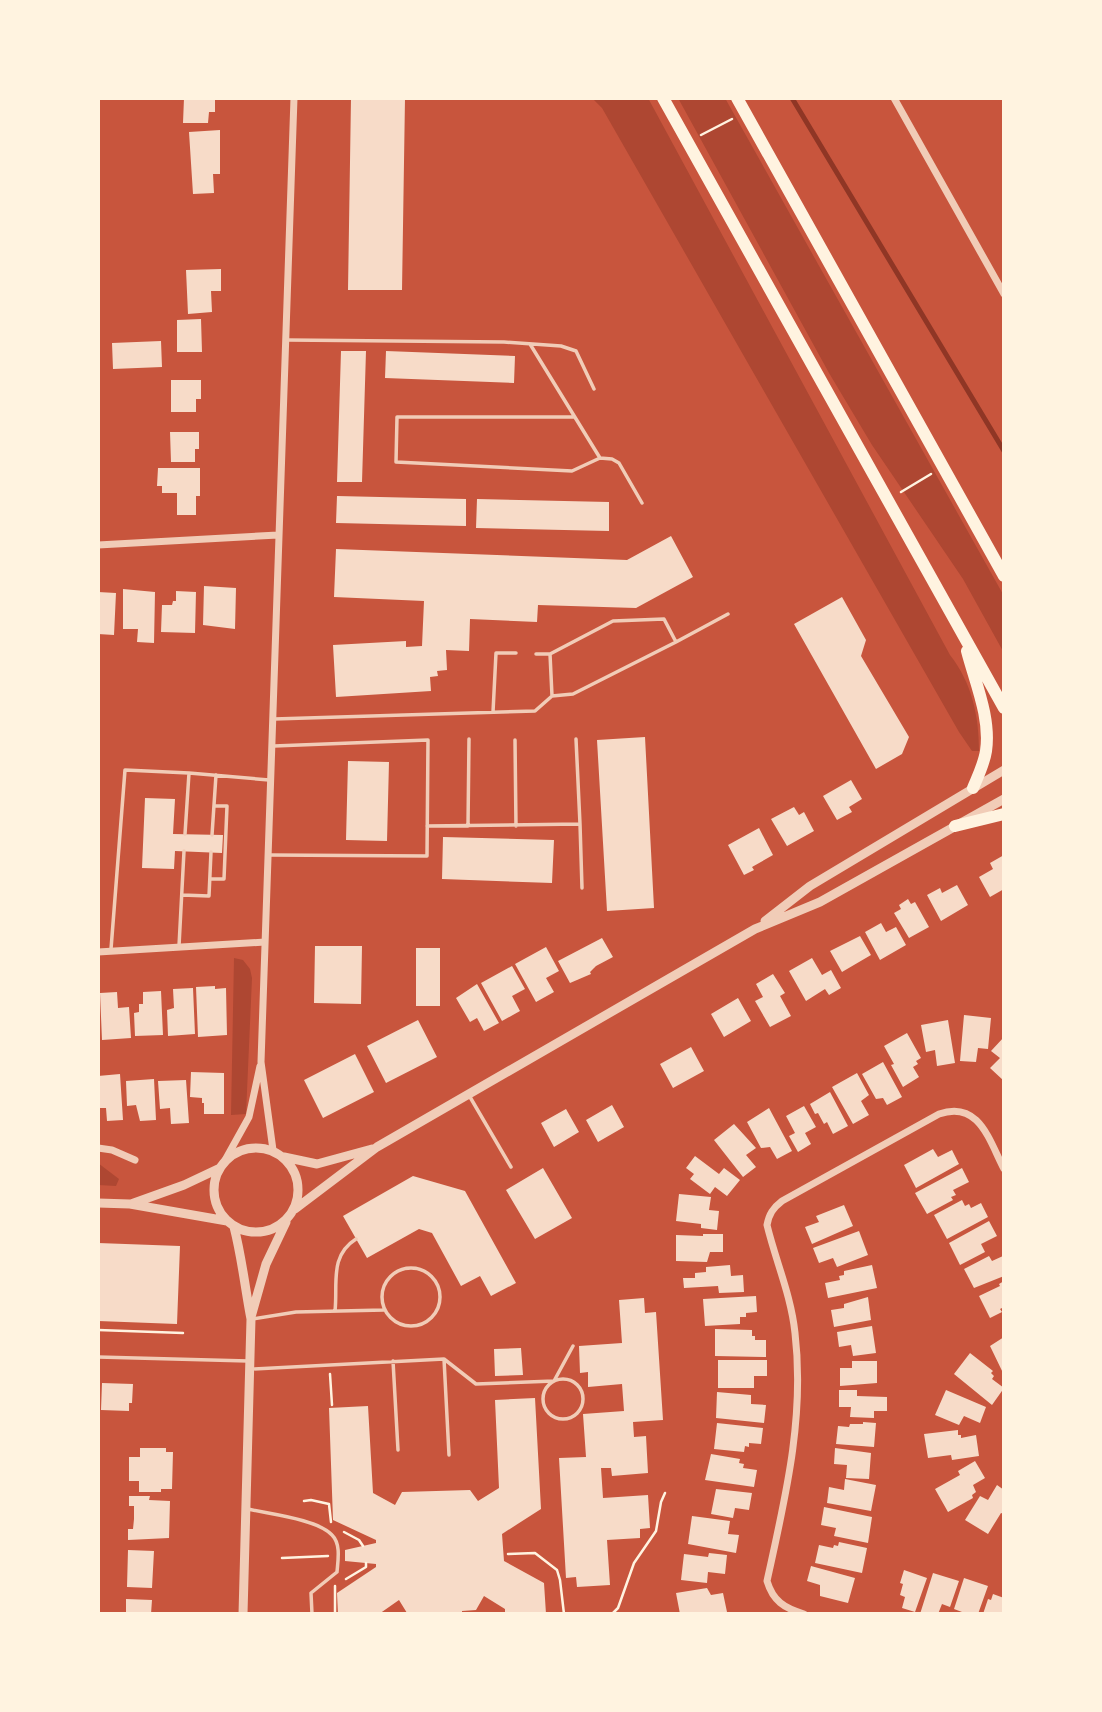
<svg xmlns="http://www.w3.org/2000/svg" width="1102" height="1712" font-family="'Fira Sans',sans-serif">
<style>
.green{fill:#ae4732}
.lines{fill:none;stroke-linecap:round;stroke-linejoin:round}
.stream{stroke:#8f3625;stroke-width:5}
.building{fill:#f7dbc8}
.path{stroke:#fff3e0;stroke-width:2.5}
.service{stroke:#f1ccb7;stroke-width:3.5}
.minor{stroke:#f1ccb7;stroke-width:7}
.tertiary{stroke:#f1ccb7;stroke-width:9}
.primary{stroke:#fff3e0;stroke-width:12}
</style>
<rect width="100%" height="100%" fill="#c8553d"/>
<!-- green -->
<path class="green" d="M592,98H648L950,655C972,683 979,716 979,751H972L959,732L602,108Z
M678,98H725L1004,596V653L963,579L872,445L829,373Z
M234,958L243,960L250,969L252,978L246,1114L231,1115Z
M98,1163L119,1179L116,1186L98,1185Z"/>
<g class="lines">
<!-- stream -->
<path class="stream" d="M792,98L1004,451"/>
</g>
<!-- building -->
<path class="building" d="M184,98L215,99V112H209L208,123H183Z
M351,98H405L402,290H348Z
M220,130V174H213L214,193L193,194L189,132Z
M221,269V291H211L212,312L188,314L186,270Z
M201,319L202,352H177V320Z
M161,341L162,367L113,369L112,343Z
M341,351H366L362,482H337Z
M386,351L515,356L514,383L385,378Z
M171,380H201V399H196V412H171Z
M170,432H199V449H195V462H171Z
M158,468H200V496H196V515H177V493H162V486H157Z
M337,496L466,499V526L336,523Z
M477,499L609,502V531L476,528Z
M671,536L693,577L636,608L538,605L537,622L470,619L469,651L446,650L447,670L437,671L438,676L430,677L431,691L336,697L333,645L406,641V647L422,646L424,601L334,597L336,549L627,560Z
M204,586L236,588L235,629L203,625Z
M123,589L155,592L154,643L137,642L138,629H123Z
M176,591L196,592L195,633L161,632L162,605H172L173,601H176Z
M98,592L116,593L114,635L98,634Z
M842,597L866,640L861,656L909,737L902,754L876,769L794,624Z
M645,737L654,908L607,911L597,740Z
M348,761L389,762L387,841L346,840Z
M851,780L862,799L849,807L852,812L837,820L823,796Z
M145,798L175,799L173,834L223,835L222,853L175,851L174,869L142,868Z
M794,807L799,815L804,812L814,831L787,846L771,819Z
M759,828L773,855L752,867L754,870L744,875L728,845Z
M443,837L554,840L552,883L442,879Z
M1004,855V889L990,897L979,877L993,869L990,863Z
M957,885L968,905L941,921L927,895L940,888L942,893Z
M908,899L911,904L915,902L929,927L909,938L894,913L901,909L899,905Z
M881,923L886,932L896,927L906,945L880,960L865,932Z
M860,936L871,955L842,972L830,951Z
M602,938L613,957L596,966L590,972L591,974L570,983L558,961Z
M315,946H362L361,1004L314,1003Z
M546,947L559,971L546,978L554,992L536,1002L515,964Z
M416,948H440V1006H416Z
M812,958L822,975L831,970L841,988L829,995L825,989L806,1001L789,971Z
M512,966L525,989L512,996L520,1011L502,1021L481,983Z
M773,974L785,993L780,996L791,1016L770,1027L755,1001L763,997L756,984Z
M477,984L499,1023L484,1031L477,1018L470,1022L456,998Z
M215,986V989L226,988L227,1035L198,1037L196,987Z
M193,988L195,1034L168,1036L167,1010L174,1008L173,989Z
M161,991L163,1035L135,1036L134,1013L139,1012V1004H143V992Z
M117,992L118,1008L129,1007L131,1038L102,1040L100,993Z
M738,998L751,1021L724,1037L711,1014Z
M964,1015L991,1018L988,1049L978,1048L976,1062L960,1061Z
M418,1020L437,1057L386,1083L367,1046Z
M948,1020L955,1063L937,1066L935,1050L926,1052L921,1025Z
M907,1033L921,1058L916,1061L918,1064L913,1067L919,1077L903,1087L891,1065L894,1064L884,1046Z
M1004,1037V1081L990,1068L1000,1058L991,1051Z
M691,1047L704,1071L673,1088L660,1064Z
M355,1054L374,1092L323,1118L304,1080Z
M883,1062L902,1097L887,1105L883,1098L876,1099L862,1074Z
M191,1072L224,1073V1114H204V1103H202V1098L190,1097Z
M857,1073L869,1095L861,1101L869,1115L853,1124L832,1087Z
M120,1074L123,1120L107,1121L106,1108H98V1076Z
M154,1079L156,1120L140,1121L136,1105L127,1106L126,1081Z
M186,1080L189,1123L171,1124L170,1108L160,1109L158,1081Z
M830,1092L848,1126L833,1134L827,1122L824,1124L818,1113L815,1114L810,1104Z
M612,1105L624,1127L598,1142L586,1120Z
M804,1106L816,1127L805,1133L811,1144L798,1152L789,1136L795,1133L786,1116Z
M769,1108L792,1151L777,1159L770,1147L761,1148L747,1122Z
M566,1109L579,1132L554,1147L541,1123Z
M734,1124L756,1148L746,1155L756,1167L743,1177L714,1140Z
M933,1149L938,1157L952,1150L959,1164L916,1188L904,1165Z
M695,1156L719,1174L724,1168L740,1180L727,1196L715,1187L710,1194L690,1179L694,1174L686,1168Z
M543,1168L572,1218L535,1239L506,1190Z
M962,1168L969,1182L953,1190L956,1195L951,1197L953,1200L927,1214L915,1193Z
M413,1176L465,1191L516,1283L491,1296L480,1276L461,1286L432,1233L419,1229L367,1258L343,1216Z
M679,1194L711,1197L709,1210L719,1211L717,1230L701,1228V1224L676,1221Z
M962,1200L965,1206L969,1204L971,1208L981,1203L988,1217L947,1239L934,1215Z
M844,1205L853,1226L812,1244L805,1227L819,1222L816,1216Z
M989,1221L997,1236L981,1244L985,1252L960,1265L949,1243Z
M859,1231L868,1255L837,1267L833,1258L819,1263L813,1248Z
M703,1234H723V1252H710L707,1262L676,1261V1235L703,1236Z
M98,1243L180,1246L177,1324L98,1321Z
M989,1256L992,1261L1003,1256L1004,1276L974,1288L964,1269Z
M730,1265L731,1276L743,1275L744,1292L719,1293L718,1286L684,1288L683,1278H695V1273L706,1272V1267Z
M872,1265L877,1288L828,1298L825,1283L840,1280L839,1276L844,1275V1271Z
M1004,1281V1307L1000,1309L1002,1312L990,1318L979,1296L1000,1286L999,1284Z
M756,1296L757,1312L746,1313V1317H740V1324L705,1326L703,1299Z
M868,1297L871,1320L834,1327L831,1310L844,1308V1304Z
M644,1298L645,1313L656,1312L663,1420L633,1422L634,1437L646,1436L648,1473L612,1476L611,1468H601L603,1498L648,1495L650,1528L640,1529V1538L607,1540L610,1585L577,1587L576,1577L566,1578L559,1458L586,1457L583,1414L624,1411L622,1384L588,1387V1372L580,1373L579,1346L622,1343L619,1300Z
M872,1326L876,1353L853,1356L851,1345L839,1347L837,1332Z
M715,1329L752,1330V1336H755V1340H766V1357L715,1356Z
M1004,1337V1375L990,1346Z
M521,1348L523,1375L495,1376L494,1349Z
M970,1353L993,1371L991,1373L994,1376L992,1379L1004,1388L992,1405L954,1374Z
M718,1360H767V1376H754V1388H718Z
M852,1361H877V1383L840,1386V1368H852Z
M102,1383L133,1384L132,1403H129V1411L101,1410Z
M839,1390H857V1396L887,1397V1411H874V1418L850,1417L851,1407H839Z
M946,1390L986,1407L980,1423L964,1416L959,1425L935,1415Z
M717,1392L751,1395V1404L766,1405L764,1423L716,1418Z
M535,1398L541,1509L502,1534L504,1561L544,1583L546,1614H505V1609L484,1596L476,1610L462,1611V1614L407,1613L399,1600L379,1614H338L337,1593L376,1567V1564L345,1561V1550L376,1543V1540L333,1520L329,1408L368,1406L373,1493L395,1505L402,1492L470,1490L478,1501L499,1488L495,1400Z
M863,1422L876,1423L874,1447L836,1444L838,1426L849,1427L850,1424H863Z
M717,1423L763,1428L761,1444L749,1443V1447L745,1446L744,1452L714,1449Z
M958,1430V1435H961V1438L976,1435L979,1456L952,1460L951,1455L928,1458L924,1434Z
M140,1448H166V1452H173L172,1489H161V1492H139V1481H129V1457H140Z
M835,1448L871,1453L869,1479L846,1478L847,1465L834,1464Z
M711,1454L740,1459L739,1463L744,1464L743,1468L757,1470L754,1487L705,1480Z
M975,1461L985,1478L973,1485L976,1492L972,1495L973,1498L948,1512L935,1489L960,1475L958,1471Z
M845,1479L876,1485L871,1511L827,1503L829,1487L844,1490Z
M997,1485L1004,1490V1514L1001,1513L988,1534L965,1520L980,1496L988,1500Z
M716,1489L752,1493L749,1510L735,1508L733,1518L711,1514Z
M129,1496H150L149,1500L170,1501L169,1538L128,1540V1529H133L134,1519V1506H129Z
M824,1507L872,1517L868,1543L834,1536L836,1528L821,1525Z
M692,1516L730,1521L728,1534L739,1535L736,1553L688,1544Z
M839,1542L867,1548L862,1573L815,1563L819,1545L833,1548L834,1545L838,1546Z
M128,1550L154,1551L152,1588L127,1587Z
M709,1553L727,1555L725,1574L708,1572L707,1583L681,1580L684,1554L708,1557Z
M811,1566L855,1578L848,1603L820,1596V1585L807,1581Z
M904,1570L927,1578L915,1612L902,1608L905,1597L900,1595L903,1584L900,1583Z
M933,1573L959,1581L950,1607L942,1604L938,1614H920Z
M964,1578L988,1586L978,1614H961L962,1612L954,1609Z
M707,1588L711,1595L723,1593L727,1612L680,1614L676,1593Z
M993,1594L1004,1598V1614H983L988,1599L991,1600Z
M126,1599L152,1600L151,1614H126Z"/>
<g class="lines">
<!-- path -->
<path class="path" d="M701,135L732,119
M901,492L931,474
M98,1330L183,1333
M330,1374L332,1405
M304,1501L311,1500L329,1504L331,1522
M344,1532L359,1540L363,1546
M508,1554L535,1553L557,1570L560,1580L564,1614
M282,1558L328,1556
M346,1579L366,1567V1563
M335,1586V1614
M612,1614L618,1608L634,1563L656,1531L661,1502L665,1493"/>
<!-- service -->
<path class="service" d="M287,340L504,342L561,346L576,351L594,389
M530,344L600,458L572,471L396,462L397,417H574
M600,458L612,459L619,463L642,503
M536,654H550
M552,696L573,694L676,642
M493,712L496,653H516
M274,719L535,711L552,696L550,654L613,621L664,619L676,642L728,614
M515,740L516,826
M580,824L582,888
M427,826L580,824L576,739
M468,826L469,739
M185,834L189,773L269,780
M212,835L216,775
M270,855L427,856L428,740L274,746
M210,879H224L227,806H214
M182,895L209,896L211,852
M179,946L184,851
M111,949L125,770L189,773
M470,1097L511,1167
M382 1297a29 29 0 1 1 58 0a29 29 0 1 1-58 0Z
M335,1311C338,1284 329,1256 356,1239
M253,1319L296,1312L384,1310
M98,1357L248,1361
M444,1359L449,1455
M393,1361L398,1450
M252,1369L444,1359L476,1384L554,1381L573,1346
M543 1399a20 20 0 1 1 40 0a20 20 0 1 1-40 0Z
M248,1509C269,1514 317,1519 332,1535C341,1544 338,1560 337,1572L311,1593L312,1614"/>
<!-- minor -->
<path class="minor" d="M894,98L1004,294
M98,545L278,535
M98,952L265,942
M98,1148L112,1150L135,1160
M273,1150L261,1062L294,98
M224,1162L249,1117L260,1066
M804,1614C784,1608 773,1601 767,1581C785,1499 805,1418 795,1333C791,1295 776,1262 767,1225C769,1214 773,1208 782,1201L939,1114C979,1100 989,1140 1004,1169"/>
<!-- tertiary -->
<path class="tertiary" d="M765,921L810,886L1004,770
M214 1190a42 42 0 1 1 84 0a42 42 0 1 1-84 0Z
M284,1157L317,1164L372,1149
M98,1203L130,1204L227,1221
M131,1204L184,1185L220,1168
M295,1209L377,1147L755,929L820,902L1004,799
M234,1227C242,1258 245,1288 251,1319L243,1614
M251,1317L266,1264L286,1222"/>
<!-- primary -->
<path class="primary" d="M663,98L1004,708
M737,98L1004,576
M967,651C975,682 991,718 986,751C984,764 978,776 973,788
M955,826L1004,814"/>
</g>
<!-- border -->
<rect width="1102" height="1712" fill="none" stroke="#fff3e0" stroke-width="200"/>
</svg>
